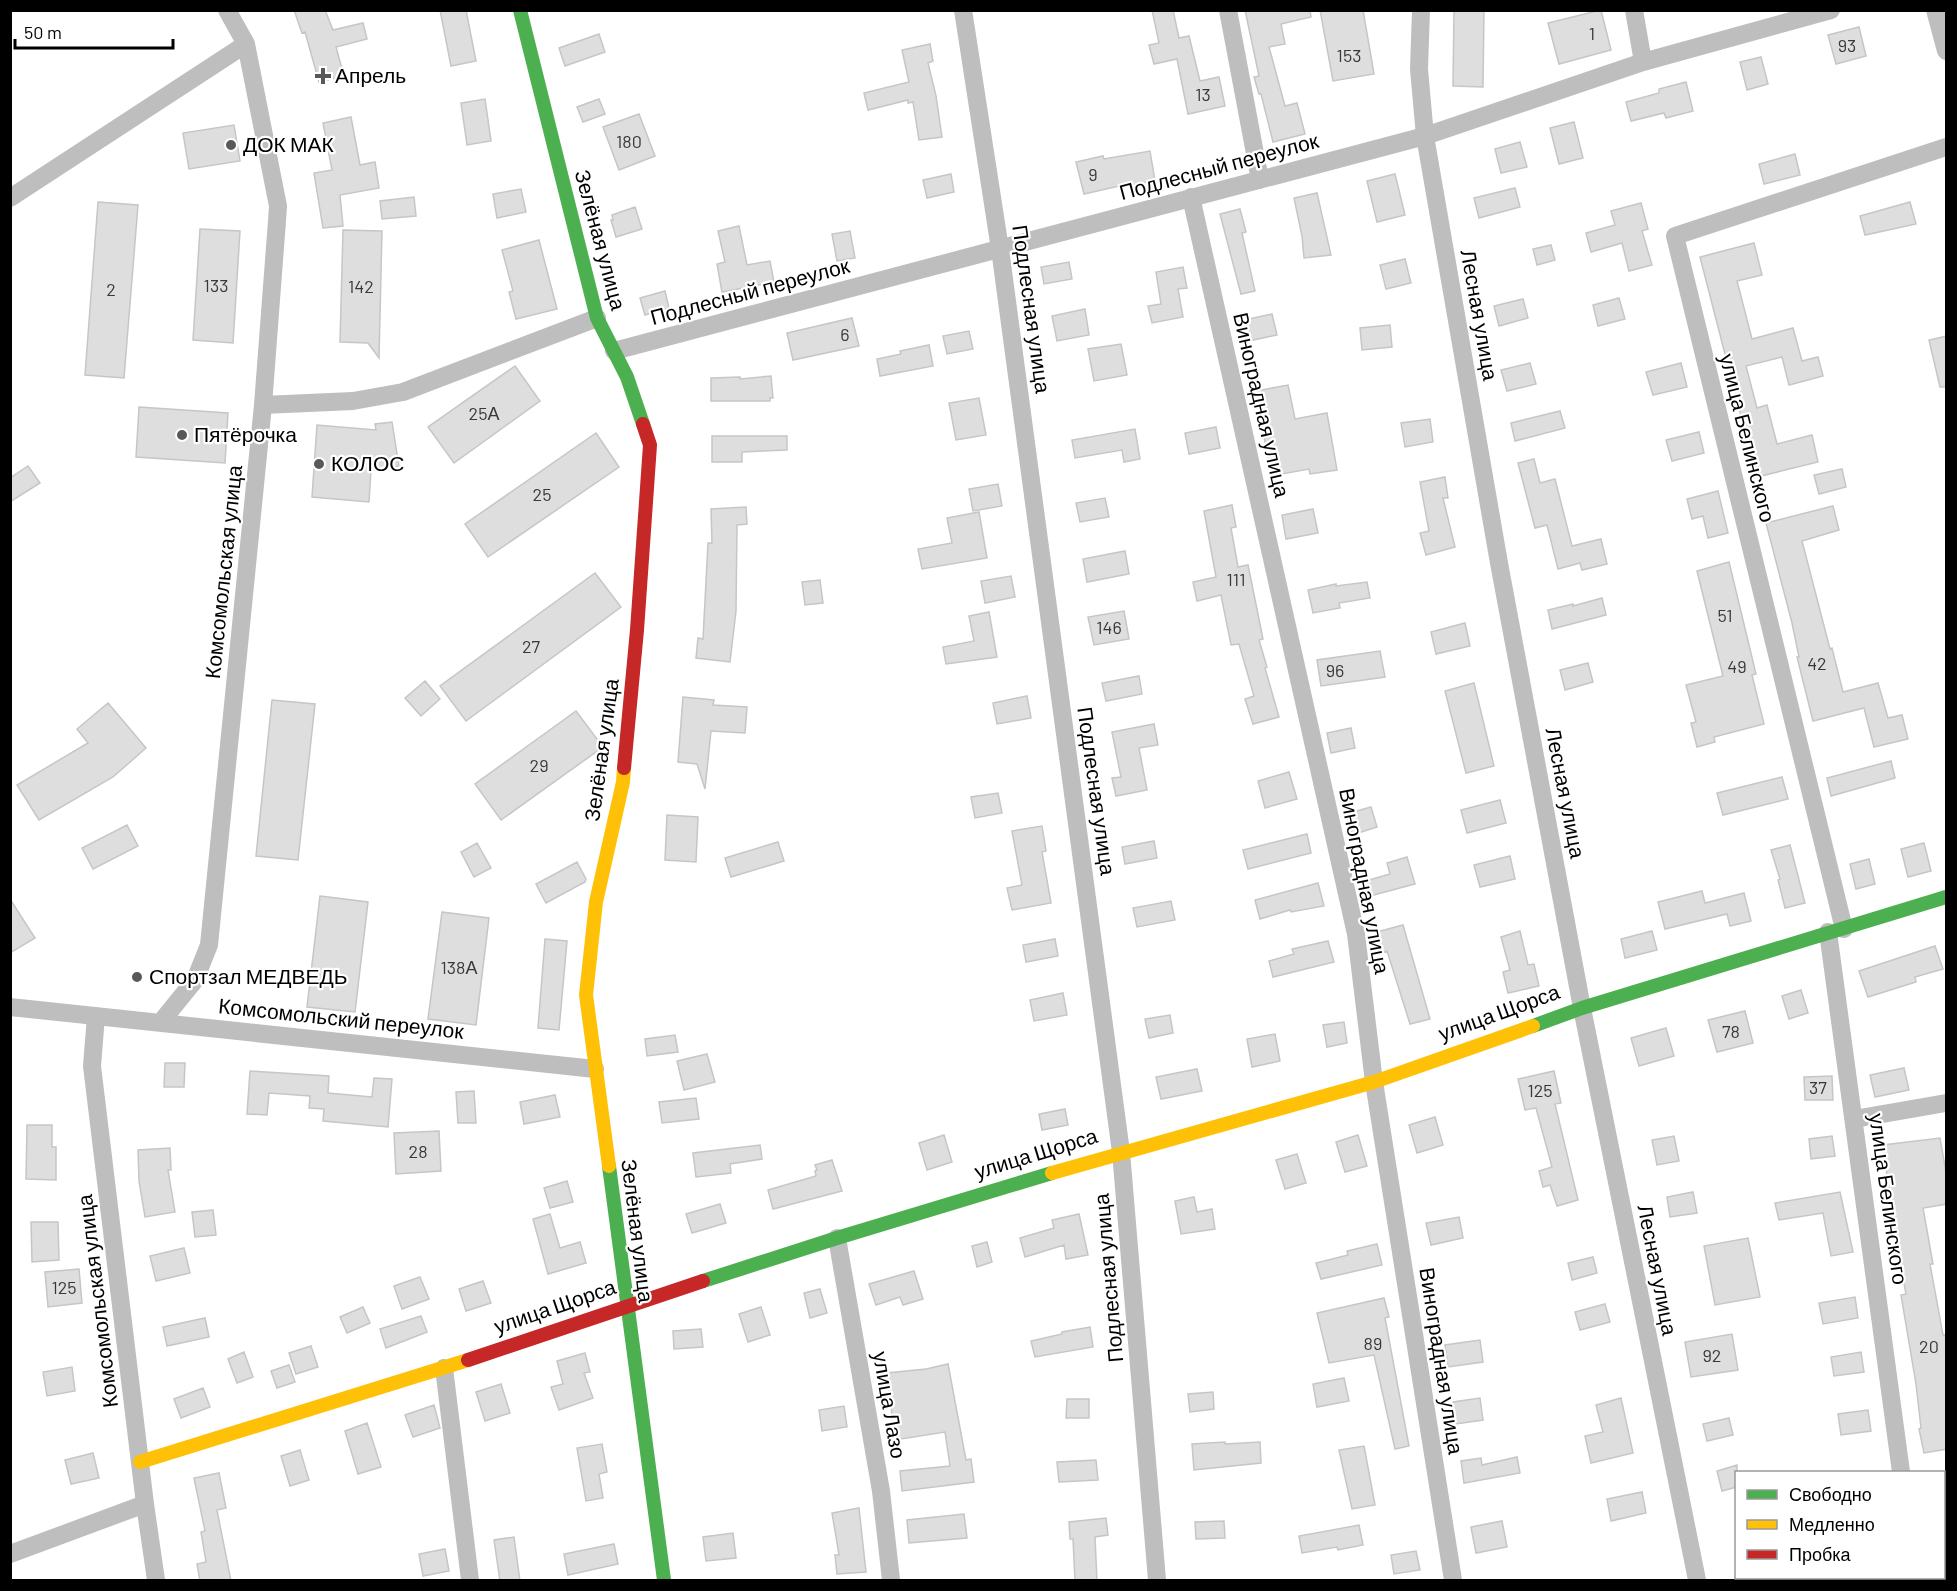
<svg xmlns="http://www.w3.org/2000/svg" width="1957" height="1591" font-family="Barlow,sans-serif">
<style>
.building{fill:#dedede;stroke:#c6c6c6;stroke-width:1.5}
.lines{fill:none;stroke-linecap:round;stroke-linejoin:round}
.street{stroke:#bebebe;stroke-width:18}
.fast{stroke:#4caf50;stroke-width:14}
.slow{stroke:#ffc107;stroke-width:14}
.jam{stroke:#c62828;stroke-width:14}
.poi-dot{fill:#595959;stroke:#fff;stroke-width:2}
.labels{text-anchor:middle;stroke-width:4.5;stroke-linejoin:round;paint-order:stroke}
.number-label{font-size:18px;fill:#383838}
.poi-label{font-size:21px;fill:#000;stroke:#fff;text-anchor:start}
.street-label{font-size:21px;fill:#000;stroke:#fff}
</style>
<rect width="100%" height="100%" fill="#fff"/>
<!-- building -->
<path class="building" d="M294,10H325L333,30L363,23L367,39L336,47L344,76L319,82L305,32L302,33Z
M440,10H466L476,61L451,66Z
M1152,10H1173L1179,38L1189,36L1200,81L1219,77L1225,106L1188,114L1177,59L1154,64L1149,45L1159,43Z
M1245,10H1310L1311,17L1281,24L1285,44L1269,47L1285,106L1297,103L1305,134L1273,142L1261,94H1259L1254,77L1259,76Z
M1320,10H1363L1374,74L1333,81Z
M1454,10H1484L1483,87L1453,86Z
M1601,10L1611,50L1559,64L1548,23Z
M1859,27L1866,56L1836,64L1828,35Z
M599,34L605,52L565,66L559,48Z
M930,44L933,61L928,63L936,96L942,137L919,140L913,102L908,103V100L868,110L864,93L909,82L902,50Z
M1761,57L1768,84L1747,90L1740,62Z
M1686,82L1693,111L1666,118L1664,113L1631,121L1626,102L1659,93V89Z
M485,99L491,141L467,145L461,103Z
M599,99L605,114L583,122L577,107Z
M639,114L655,156L619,170L603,127Z
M351,117L360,165L375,162L379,188L340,195L343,226L323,228L314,173L332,170L323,123Z
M1574,122L1583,158L1559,164L1550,128Z
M234,125L240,161L189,169L183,133Z
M1520,142L1527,167L1501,173L1495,149Z
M1150,151L1155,181L1133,185L1132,183L1084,194L1076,162L1103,156L1104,159Z
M1795,154L1800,175L1764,184L1759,164Z
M951,174L954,192L927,198L923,180Z
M1395,174L1405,215L1377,222L1367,181Z
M1515,188L1520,207L1479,218L1474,198Z
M521,189L526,212L497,218L493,194Z
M1317,193L1331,255L1304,258L1302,236L1294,198Z
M414,197L416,216L382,219L380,201Z
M98,202L138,205L124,378L85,375Z
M1910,202L1916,224L1865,235L1860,216Z
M1641,203L1648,229L1642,231L1652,265L1629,271L1622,243L1591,252L1586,233L1615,225L1611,211Z
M635,207L642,229L616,237L611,220H613L612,215Z
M1240,209L1246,232L1242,233L1255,291L1241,294L1220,214Z
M739,226L747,265L770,261L774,282L722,292L717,264L725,262L718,231Z
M200,229L240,231L233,343L193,340Z
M343,230L382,231L379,358L368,343L340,342Z
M850,231L855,258L837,261L832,234Z
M539,240L557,309L516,319L509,292L513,291L502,250Z
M1754,243L1762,275L1737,281L1752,339L1793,328L1802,361L1818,357L1823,376L1789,385L1782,357L1746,366L1757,408L1767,405L1777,444L1812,435L1818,462L1753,478L1749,460L1752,459L1700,257Z
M1551,245L1555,260L1537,265L1533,249Z
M1405,259L1411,283L1386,289L1380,265Z
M1069,262L1072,279L1044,284L1041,267Z
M1183,267L1187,288L1178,289L1183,317L1152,323L1148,306L1161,304L1156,272Z
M665,291L669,308L645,315L640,298Z
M1619,298L1625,319L1598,326L1593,305Z
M1523,299L1528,318L1499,326L1494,306Z
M1085,309L1089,335L1057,341L1052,316Z
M1272,314L1277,335L1244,342L1239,321Z
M852,318L859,346L793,360L787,333Z
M1390,325L1392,347L1362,350L1360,328Z
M969,331L973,349L947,354L943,336Z
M1947,336V387H1940L1929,340Z
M1121,344L1127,375L1094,381L1088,349Z
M929,345L933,366L880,376L877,359L901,354L900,351Z
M1530,363L1536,384L1507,391L1501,370Z
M1681,363L1687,387L1653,395L1646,372Z
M515,366L540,401L454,463L428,427Z
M771,376L773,398H770V401H711V378L740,377V379Z
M1288,385L1295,419L1327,413L1337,470L1310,474L1309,469L1271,476L1256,391Z
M979,398L986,435L956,440L949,403Z
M139,407L228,413L225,463L136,457Z
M1560,411L1565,428L1515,441L1511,423Z
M1430,419L1433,442L1405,447L1401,423Z
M392,422L399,466L371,470L369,502L312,497L317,425L376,430L375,424Z
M1216,427L1220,448L1189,454L1185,433Z
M1135,429L1140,459L1124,462L1122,450L1075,458L1072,440Z
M1699,432L1704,453L1672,461L1666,440Z
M596,433L619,467L488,557L465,524Z
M712,436H787V450L742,452V462H712Z
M1534,459L1540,483L1555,479L1572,546L1601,539L1607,564L1582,570L1580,563L1558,569L1547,525L1535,528L1518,463Z
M28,466L40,483L10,502V478Z
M1842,469L1846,487L1819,494L1814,475Z
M1445,477L1448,498H1443L1455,547L1426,555L1420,533L1429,531L1420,482Z
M998,484L1002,506L973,511L969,489Z
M1718,491L1728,533L1708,538L1703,516L1692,519L1687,499Z
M1105,498L1109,517L1080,522L1076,503Z
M1232,505L1236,527L1231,528L1238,567L1248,565L1263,639L1259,640L1267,667L1265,668L1279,717L1253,724L1245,699L1254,696L1239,644L1231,645L1221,595L1197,601L1193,582L1216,577L1204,511Z
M1833,506L1839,530L1802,541L1830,649L1832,648L1843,692L1878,683L1888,718L1902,715L1908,739L1874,747L1864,708L1813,721L1797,657H1799L1792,623L1766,523Z
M746,507L747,524L737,525L736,611L730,662L696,658L698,638L703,639L708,543H712L711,509Z
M1313,509L1318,533L1286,539L1282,515Z
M979,512L987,558L922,569L918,549L952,543L947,518Z
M1125,551L1129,574L1087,582L1083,559Z
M1729,562L1756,674L1752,675L1764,724L1714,737L1715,742L1697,747L1691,723L1696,722L1686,685L1723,676L1697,571Z
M595,573L621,607L466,721L440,686Z
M1011,576L1015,597L985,603L981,581Z
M820,580L823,603L805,605L802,582Z
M1367,582L1370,598L1339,603L1340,608L1313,613L1308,590L1336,584V586Z
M1602,598L1606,615L1552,629L1548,610L1573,604V606Z
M1124,611L1129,639L1094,645L1088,617Z
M989,612L997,657L946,664L943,647L974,641L969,616Z
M1465,623L1470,646L1436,654L1431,632Z
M1380,651L1385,677L1321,686L1317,660Z
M1588,663L1593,682L1565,690L1560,670Z
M1139,676L1142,694L1106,701L1102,683Z
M425,681L440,699L421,716L405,698Z
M1474,683L1494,766L1466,773L1445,691Z
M1027,696L1031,718L997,724L993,703Z
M683,697L714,700L713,705L747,707L745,733L711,731L705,789L697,764L678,762Z
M272,700L315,704L298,860L256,856Z
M108,703L146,748L113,777L39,820L17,785L88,743L77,729Z
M576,711L603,747L501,820L475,784Z
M1154,724L1158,745L1139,748L1147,790L1116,796L1112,778L1121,777L1112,732Z
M1351,728L1355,748L1331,753L1327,733Z
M1891,761L1895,778L1831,796L1827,778Z
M1289,772L1297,799L1265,808L1258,781Z
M1782,777L1788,799L1723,815L1717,793Z
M998,793L1002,813L975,818L971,797Z
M1500,800L1506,823L1467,833L1461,810Z
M1371,807L1377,827L1352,835L1346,814Z
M667,815L698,817L696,862L665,860Z
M127,825L138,846L93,869L82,848Z
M1042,826L1046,851L1042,852L1051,903L1012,910L1007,888L1022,885L1012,831Z
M1307,834L1311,853L1248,869L1243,850Z
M1154,841L1157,858L1125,864L1122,847Z
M778,842L784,861L731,877L725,858Z
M477,843L491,868L474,877L461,852Z
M1924,843L1931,871L1908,877L1901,849Z
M1790,845L1805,903L1785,908L1778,880L1780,879L1771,850Z
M1510,856L1515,879L1480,887L1474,865Z
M1407,857L1415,884L1366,897L1362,882L1390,874L1387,863Z
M1869,859L1875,884L1856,889L1850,864Z
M577,862L586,879L585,882L546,903L536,884Z
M1318,883L1324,906L1291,912L1290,910L1260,919L1255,900Z
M1702,891L1705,903L1744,893L1751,921L1730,926L1727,914L1665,929L1658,902Z
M320,896L368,902L355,1012L307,1007Z
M10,899L35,938L10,953Z
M1171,901L1175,920L1137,927L1133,908Z
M442,912L489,918L476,1025L428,1019Z
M1403,925L1430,1019L1410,1024L1387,951L1379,954L1373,933Z
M1520,931L1528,965L1534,964L1539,986L1508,993L1503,972L1510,970L1501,937Z
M1652,931L1657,950L1625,958L1621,939Z
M545,939L567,941L559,1030L538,1028Z
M1055,939L1058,956L1026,962L1023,945Z
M1328,941L1334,962L1273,977L1269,961L1294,954L1292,949Z
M1935,946L1943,969L1915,977L1916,982L1868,997L1859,971Z
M1801,990L1808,1013L1789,1019L1782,996Z
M1063,993L1067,1015L1034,1021L1030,1000Z
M1745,1011L1753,1043L1717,1052L1708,1020Z
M1170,1015L1173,1033L1149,1038L1145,1019Z
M1344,1022L1347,1043L1327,1047L1323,1025Z
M1666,1028L1674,1056L1639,1066L1631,1038Z
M1275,1034L1280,1061L1252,1067L1247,1039Z
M675,1035L678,1052L647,1056L645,1039Z
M707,1054L715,1082L684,1090L677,1061Z
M165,1063H185L184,1087H164Z
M1904,1068L1909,1090L1875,1097L1870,1075Z
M1197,1069L1202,1091L1161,1099L1156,1077Z
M250,1071L329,1076L328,1093L372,1097L374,1078L392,1079L388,1127L323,1121L324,1109L309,1108L310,1096L269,1093L267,1115L247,1114Z
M1554,1071L1561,1103L1555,1104L1578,1200L1557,1206L1550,1185L1543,1187L1539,1171L1552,1167L1536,1108L1525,1110L1518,1079Z
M1832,1076L1833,1100H1805L1804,1077Z
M474,1091L476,1123H458L456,1092Z
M555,1095L560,1117L524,1124L520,1102Z
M696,1098L699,1119L662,1123L659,1102Z
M1065,1109L1068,1125L1042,1130L1039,1114Z
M1435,1117L1443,1145L1417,1153L1409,1125Z
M27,1125H52V1147H56V1180L26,1179Z
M439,1131L441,1171L396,1174L394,1133Z
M944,1135L952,1162L927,1170L919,1143Z
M1358,1135L1367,1166L1345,1172L1336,1142Z
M1674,1136L1679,1161L1657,1165L1652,1140Z
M1832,1136L1835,1156L1811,1159L1809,1139Z
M1940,1138L1947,1178V1204L1923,1208L1933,1264H1930L1943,1335H1947V1449L1924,1453L1919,1429L1921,1428L1916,1384L1901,1295L1906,1294L1892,1221H1890L1886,1200L1890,1199L1883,1145Z
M760,1145L762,1159L730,1164L731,1173L696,1177L693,1153Z
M170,1148L171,1170H168L175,1212L145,1217L139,1181L138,1150Z
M1297,1154L1306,1183L1285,1189L1276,1160Z
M832,1160L842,1191L773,1209L768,1190L816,1176L815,1171L817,1170L815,1165Z
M567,1181L573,1202L550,1208L544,1188Z
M1693,1192L1697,1213L1670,1217L1667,1197Z
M1840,1192L1853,1252L1831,1256L1823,1213L1779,1220L1775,1203Z
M1194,1197L1197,1212L1212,1209L1215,1229L1181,1234L1175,1201Z
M720,1204L726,1223L692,1233L686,1214Z
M213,1210L216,1235L195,1237L192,1212Z
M550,1214L560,1248L580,1242L586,1263L548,1274L533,1219Z
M1079,1214L1088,1255L1066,1259L1064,1245L1025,1257L1020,1238L1054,1228L1052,1220Z
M1459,1217L1463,1238L1431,1245L1426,1223Z
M31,1222H58L59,1260L32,1262Z
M1748,1238L1760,1297L1715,1305L1704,1246Z
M987,1242L992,1262L977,1267L972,1246Z
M1377,1244L1382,1265L1321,1279L1316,1263L1348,1255L1347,1251Z
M184,1248L190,1273L156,1281L150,1256Z
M1593,1257L1597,1273L1572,1280L1568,1263Z
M79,1269L82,1303L48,1307L45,1272Z
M914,1271L923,1299L903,1305L900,1297L876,1305L869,1284Z
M420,1277L429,1299L402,1309L394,1286Z
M483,1281L491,1303L466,1311L459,1289Z
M820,1289L827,1313L810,1318L804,1293Z
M1855,1297L1858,1318L1823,1324L1819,1303Z
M1384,1298L1389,1317L1385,1318L1409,1446L1395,1449L1374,1355L1329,1363L1317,1313Z
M1605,1304L1610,1322L1580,1330L1575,1312Z
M363,1307L370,1323L347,1333L340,1317Z
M761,1307L770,1335L748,1342L739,1314Z
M421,1316L427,1332L386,1348L380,1329Z
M205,1318L209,1337L167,1346L163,1327Z
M1090,1327L1093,1347L1035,1357L1031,1341L1062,1334V1332Z
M701,1329L703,1347L674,1349L673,1331Z
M1732,1334L1738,1370L1691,1377L1685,1342Z
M1480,1340L1483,1362L1448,1367L1445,1345Z
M311,1346L318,1367L296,1374L289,1353Z
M244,1352L253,1377L237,1383L228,1359Z
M1861,1352L1864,1372L1834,1376L1831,1357Z
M585,1353L590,1372L584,1373L593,1398L559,1410L551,1387L563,1384L557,1361Z
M948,1364L966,1460L971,1459L974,1482L902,1491L900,1471L950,1466L945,1432L895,1440L887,1373L926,1369Z
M289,1365L295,1382L277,1388L271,1371Z
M72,1367L75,1391L47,1396L43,1372Z
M1344,1378L1349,1401L1317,1407L1313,1384Z
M501,1384L510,1413L485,1421L476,1392Z
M203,1388L210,1407L181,1418L174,1399Z
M1213,1392L1214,1409L1190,1412L1188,1394Z
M1480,1398L1483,1420L1456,1424L1453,1402Z
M1621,1398L1633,1453L1591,1463L1585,1436L1603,1432L1596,1405Z
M1067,1399H1089V1418H1066Z
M434,1405L440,1428L413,1437L405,1415Z
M844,1406L847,1427L822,1431L819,1410Z
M1868,1410L1871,1431L1841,1435L1838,1414Z
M1729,1418L1733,1435L1707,1441L1703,1424Z
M367,1423L381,1467L358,1474L345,1431Z
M1225,1442V1444L1260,1442L1261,1463L1194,1470L1192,1444Z
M602,1444L607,1472L599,1474L603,1498L586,1501L577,1448Z
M1364,1446L1375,1505L1352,1509L1339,1450Z
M300,1450L309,1480L290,1486L281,1456Z
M93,1453L99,1478L71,1484L65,1460Z
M1517,1457L1520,1473L1464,1483L1461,1461L1481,1458L1482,1465Z
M1096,1460L1098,1480L1059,1482L1057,1462Z
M1737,1465V1487L1722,1491L1717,1471Z
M219,1473L226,1508L217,1510L231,1581H200L197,1564L206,1562L201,1532L205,1531L194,1478Z
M1642,1492L1646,1513L1611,1521L1607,1499Z
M859,1508L866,1572L837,1574L835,1555H839L832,1513Z
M964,1514L967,1538L909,1543L907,1520Z
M1106,1518L1108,1535L1095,1537L1097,1581H1075L1073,1539H1070L1069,1522Z
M1224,1521L1225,1538L1196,1539L1195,1522Z
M1502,1521L1507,1547L1476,1553L1471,1527Z
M1359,1525L1363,1545L1338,1550L1337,1547L1302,1553L1299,1536Z
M733,1533L736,1558L706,1561L703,1537Z
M514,1537L520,1581H500L494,1540Z
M614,1544L618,1564L568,1575L564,1554Z
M445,1549L449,1571L423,1576L419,1554Z
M1416,1551L1420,1570L1394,1574L1391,1555Z"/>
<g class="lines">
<!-- street -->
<path class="street" d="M963,10L1000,249L1121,1152L1157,1580
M1228,10L1260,180
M1421,10L1419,69L1425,136L1499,563L1582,1008L1697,1580
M1634,10L1643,62
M1935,10L1946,51
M1191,197L1356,934L1374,1082L1453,1580
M10,198L246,44
M614,351L1425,136L1643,62L1831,10
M263,405L353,401L403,392L597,318
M1844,929L1675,236L1946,147
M1828,932L1901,1472
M10,1007L595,1069
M96,1016L92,1066L145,1504L156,1580
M161,1022L195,980L209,945L263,405L277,221L278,206L246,44L227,10
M1854,1119L1946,1103
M837,1238L881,1491L891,1580
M444,1368L470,1580
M10,1554L145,1504
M1915,1578V1580"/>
<!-- fast -->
<path class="fast" d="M520,10L597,318L627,377L643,424
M1533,1026L1582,1008L1946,897
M609,1166L664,1580
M703,1281L837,1238L1052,1173"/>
<!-- slow -->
<path class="slow" d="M609,1166L586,995L596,902L623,782L624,768
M1052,1173L1374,1082L1533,1026
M140,1462L468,1360"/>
<!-- jam -->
<path class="jam" d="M624,768L637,630L650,445L643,424
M468,1360L703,1281"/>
</g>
<!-- markers -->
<g class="poi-dot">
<path d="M320 67h6v6h6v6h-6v6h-6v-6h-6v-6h6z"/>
<circle cx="231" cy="145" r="6"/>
<circle cx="182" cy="435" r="6"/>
<circle cx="319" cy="464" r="6"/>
<circle cx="137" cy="977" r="6"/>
</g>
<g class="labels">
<!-- number labels -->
<g class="number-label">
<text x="1592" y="40">1</text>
<text x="1847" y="52">93</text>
<text x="1349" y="62">153</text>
<text x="1203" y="101">13</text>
<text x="629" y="148">180</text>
<text x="1093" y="181">9</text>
<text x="216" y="292">133</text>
<text x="361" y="293">142</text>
<text x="111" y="296">2</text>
<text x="845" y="341">6</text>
<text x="484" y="420">25А</text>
<text x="542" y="501">25</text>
<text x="1236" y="586">111</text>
<text x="1725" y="622">51</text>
<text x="1109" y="634">146</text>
<text x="531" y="653">27</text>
<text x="1817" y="670">42</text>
<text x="1737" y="673">49</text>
<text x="1335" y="677">96</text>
<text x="539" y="772">29</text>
<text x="459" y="974">138А</text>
<text x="1731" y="1038">78</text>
<text x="1818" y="1094">37</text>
<text x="1540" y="1097">125</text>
<text x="418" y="1158">28</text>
<text x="64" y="1294">125</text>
<text x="1373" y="1350">89</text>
<text x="1929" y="1353">20</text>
<text x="1712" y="1362">92</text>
</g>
<!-- poi labels -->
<g class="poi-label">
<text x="335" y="83">Апрель</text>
<text x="243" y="152">ДОК МАК</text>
<text x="194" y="442">Пятёрочка</text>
<text x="331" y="471">КОЛОС</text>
<text x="149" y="984">Спортзал МЕДВЕДЬ</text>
</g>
<!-- street labels -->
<g class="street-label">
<text transform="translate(1219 167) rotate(-15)" y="7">Подлесный переулок</text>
<text transform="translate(600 240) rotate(75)" y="7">Зелёная улица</text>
<text transform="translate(750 292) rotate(-15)" y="7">Подлесный переулок</text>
<text transform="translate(1031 309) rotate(82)" y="7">Подлесная улица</text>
<text transform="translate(1479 315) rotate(80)" y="7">Лесная улица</text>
<text transform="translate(1261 405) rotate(77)" y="7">Виноградная улица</text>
<text transform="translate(1747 438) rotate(76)" y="7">улица Белинского</text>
<text transform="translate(224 572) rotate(-84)" y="7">Комсомольская улица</text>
<text transform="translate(602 750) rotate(-82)" y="7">Зелёная улица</text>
<text transform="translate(1096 791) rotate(82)" y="7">Подлесная улица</text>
<text transform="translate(1565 793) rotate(79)" y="7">Лесная улица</text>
<text transform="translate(1364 881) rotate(79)" y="7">Виноградная улица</text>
<text transform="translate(1499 1013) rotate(-20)" y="7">улица Щорса</text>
<text transform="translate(341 1019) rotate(6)" y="7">Комсомольский переулок</text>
<text transform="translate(1036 1154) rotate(-17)" y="7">улица Щорса</text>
<text transform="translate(1888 1199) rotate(82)" y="7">улица Белинского</text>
<text transform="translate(637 1231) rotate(83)" y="7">Зелёная улица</text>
<text transform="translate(1657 1270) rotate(79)" y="7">Лесная улица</text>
<text transform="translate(1109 1278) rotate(-95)" y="7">Подлесная улица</text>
<text transform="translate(98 1301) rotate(-97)" y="7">Комсомольская улица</text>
<text transform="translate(555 1307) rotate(-19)" y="7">улица Щорса</text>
<text transform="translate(1441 1361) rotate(81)" y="7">Виноградная улица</text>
<text transform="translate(889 1405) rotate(80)" y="7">улица Лазо</text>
</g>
</g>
<!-- border -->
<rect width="1957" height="1591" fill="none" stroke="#000000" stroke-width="24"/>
<!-- legend -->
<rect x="1735" y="1471" width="210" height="108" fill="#ffffff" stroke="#999999" stroke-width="1.5"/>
<rect x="1747" y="1490" width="30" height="9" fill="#4caf50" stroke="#999999" stroke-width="1.5"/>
<text x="1789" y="1501" font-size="18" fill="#000000">Свободно</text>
<rect x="1747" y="1520" width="30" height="9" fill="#ffc107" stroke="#999999" stroke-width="1.5"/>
<text x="1789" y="1531" font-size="18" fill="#000000">Медленно</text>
<rect x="1747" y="1550" width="30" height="9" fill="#c62828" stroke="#999999" stroke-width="1.5"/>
<text x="1789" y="1561" font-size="18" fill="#000000">Пробка</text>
<!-- scale -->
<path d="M15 39v9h158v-9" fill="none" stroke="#000000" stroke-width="3"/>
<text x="24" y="39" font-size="18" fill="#000000" stroke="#ffffff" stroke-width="4.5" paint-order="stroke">50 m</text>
</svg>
